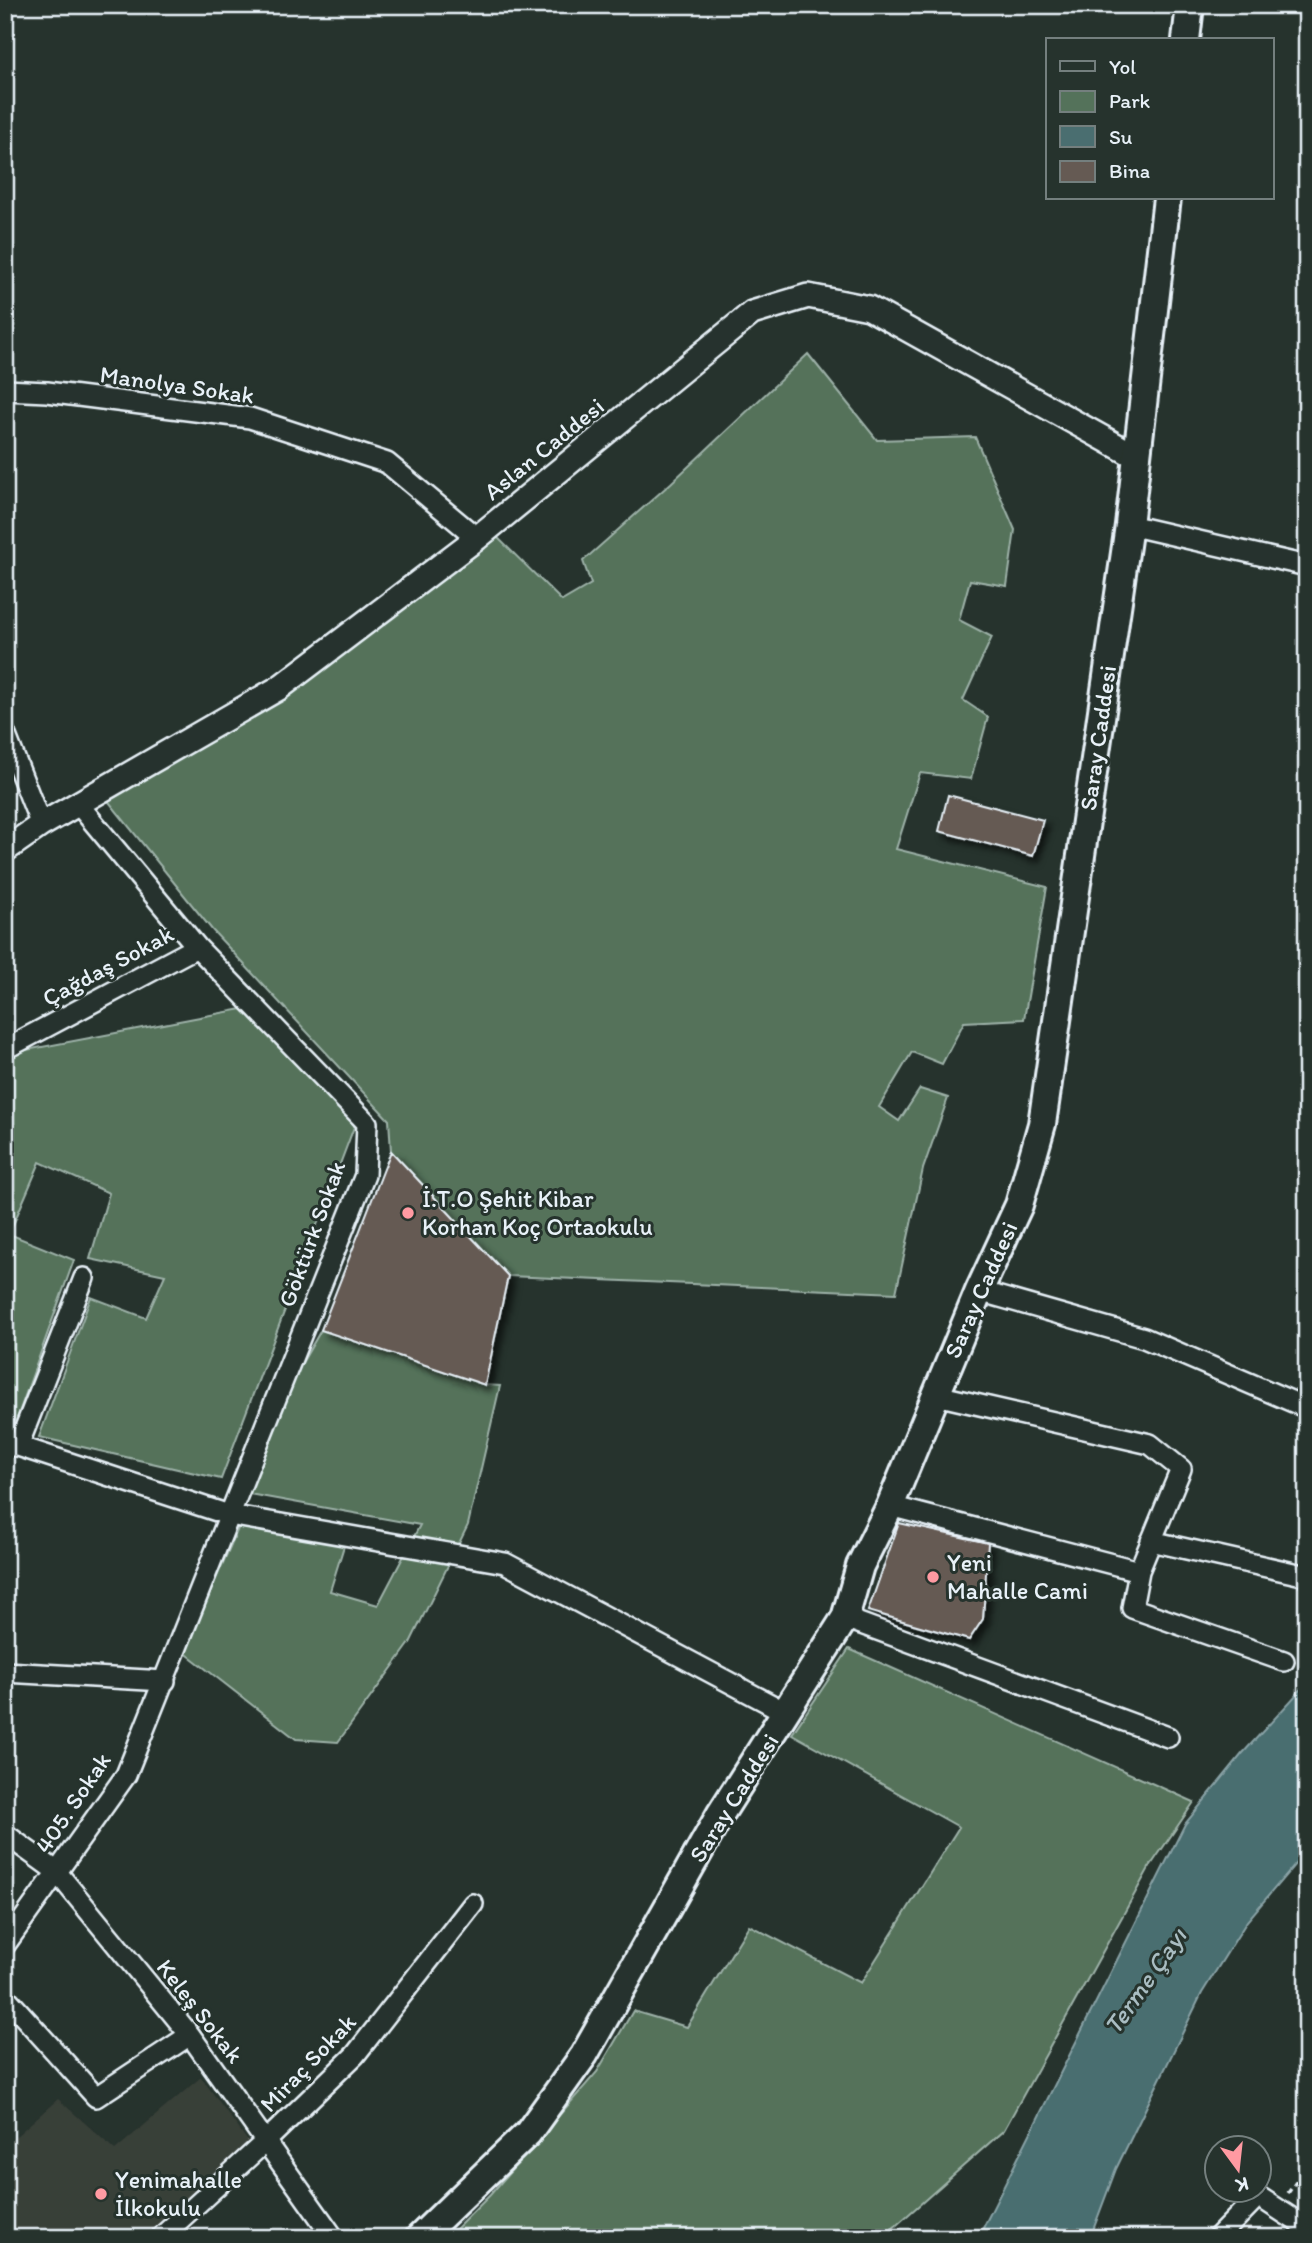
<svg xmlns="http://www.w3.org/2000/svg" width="1312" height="2243" font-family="Itim,sans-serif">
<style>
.built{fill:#393f38}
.green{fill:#54725a;stroke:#9eb2a9;stroke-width:2}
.water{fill:#4a6e70;stroke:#89a2a6;stroke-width:2}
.building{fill:#655a53;stroke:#e8f1f8;stroke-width:2;filter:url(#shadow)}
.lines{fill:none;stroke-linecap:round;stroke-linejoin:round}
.minor-casing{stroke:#e8f1f8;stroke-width:24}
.tertiary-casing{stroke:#e8f1f8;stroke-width:28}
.secondary-casing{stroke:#e8f1f8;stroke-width:32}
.path{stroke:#e8f1f8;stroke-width:3.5;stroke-dasharray:5 5;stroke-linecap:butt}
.minor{stroke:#26332d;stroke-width:19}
.tertiary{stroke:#26332d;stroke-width:23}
.secondary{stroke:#26332d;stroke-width:26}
.poi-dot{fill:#ff9aa2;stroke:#26332d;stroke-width:2.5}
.labels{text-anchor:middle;stroke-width:6;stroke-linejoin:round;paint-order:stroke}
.street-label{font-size:24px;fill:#e8f1f8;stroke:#26332d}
.poi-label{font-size:24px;fill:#e8f1f8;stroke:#26332d;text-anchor:start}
.water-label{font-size:26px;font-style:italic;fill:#a9bdc2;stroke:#26332d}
</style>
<defs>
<filter id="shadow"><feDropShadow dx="6" dy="6" stdDeviation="3.5" flood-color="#0009"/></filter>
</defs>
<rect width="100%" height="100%" fill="#26332d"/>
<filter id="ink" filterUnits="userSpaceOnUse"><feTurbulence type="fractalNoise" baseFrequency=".0143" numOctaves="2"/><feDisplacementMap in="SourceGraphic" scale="14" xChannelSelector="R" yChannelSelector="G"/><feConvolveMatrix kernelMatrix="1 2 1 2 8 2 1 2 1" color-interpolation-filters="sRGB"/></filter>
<g filter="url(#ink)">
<!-- built -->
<path class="built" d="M201,2077L250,2144L149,2238H5V2146L58,2099L115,2150Z
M1245,2224L1268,2238H1231Z"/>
<!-- green -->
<path class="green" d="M808,354L877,440L975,437L1015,530L1007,586L970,580L959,620L992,637L963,700L988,717L971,779L920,773L896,849L1047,887L1024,1019L964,1022L942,1064L912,1052L879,1107L899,1121L920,1089L948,1098L923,1169L896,1293L508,1276L391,1151L389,1120L213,931L101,792L493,533L562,601L591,584L583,561L671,483Z
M242,1009L357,1119L221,1479L39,1437L91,1297L146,1318L165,1275L90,1259L109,1193L40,1162L9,1234L74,1260L12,1432H5V1054Z
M321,1330L485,1385L500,1386L468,1525L410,1643L338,1742L296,1739L184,1652L243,1517L347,1536L330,1591L378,1605L420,1525L249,1494L295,1375Z
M849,1649L1194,1802L1149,1868L1004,2130L882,2238H447L490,2195L597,2072L633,2011L687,2027L749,1925L861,1983L959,1827L792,1734Z"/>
<!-- water -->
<path class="water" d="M1307,1683V1850L1247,1921L1202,1993L1116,2169L1090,2238H978L1185,1824L1242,1754Z"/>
<!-- building -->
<path class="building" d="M948,795L1043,820L1033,856L939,831Z
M391,1151L508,1276L485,1385L321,1330Z
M899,1523L988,1543L983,1619L969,1640L868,1611Z"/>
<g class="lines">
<!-- minor casing -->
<g class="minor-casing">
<path id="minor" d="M5,390L47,392L250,418L387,463L477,538
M1129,525L1307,566
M5,733L41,825
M5,1049L197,947
M979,1291L1144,1338L1307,1408
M936,1395L1150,1444L1181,1469L1139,1571L1132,1608L1284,1661
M6,1446H18L84,1278
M18,1446L229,1515L505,1563L787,1713
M890,1506L1139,1571
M1151,1541L1307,1576
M845,1618L1168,1737
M5,1672L165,1681
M5,1834L56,1871L190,2035L334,2238
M5,1945L126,1775L365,1175L367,1123L197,947L79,805
M5,1996L96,2097L190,2035
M160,2238L266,2141L355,2055L473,1904
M1217,2238L1258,2196L1307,2228"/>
</g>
<!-- tertiary casing -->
<g class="tertiary-casing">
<path id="tertiary" d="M5,850L41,825L279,688L477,538L752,313L808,296L869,308L1137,457"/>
</g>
<!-- secondary casing -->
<g class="secondary-casing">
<path id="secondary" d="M1186,40L1190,5
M419,2238L528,2133L584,2055L721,1813L845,1618L860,1566L890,1506L979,1291L1019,1205L1042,1124L1129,525L1167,198"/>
</g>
<!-- path -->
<path class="path" d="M1288,2193L1307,2167"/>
<!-- minor -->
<use href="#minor" class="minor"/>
<!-- tertiary -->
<use href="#tertiary" class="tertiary"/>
<!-- secondary -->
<use href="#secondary" class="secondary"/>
</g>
</g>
<!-- markers -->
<g class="poi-dot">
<circle cx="408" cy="1213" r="7"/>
<circle cx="933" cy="1577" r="7"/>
<circle cx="101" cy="2194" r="7"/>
</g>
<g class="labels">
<!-- street labels -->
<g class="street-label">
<text transform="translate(177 385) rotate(8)" y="8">Manolya Sokak</text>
<text transform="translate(544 449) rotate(-39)" y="8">Aslan Caddesi</text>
<text transform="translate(1098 738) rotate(-82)" y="8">Saray Caddesi</text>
<text transform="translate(108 966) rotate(-28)" y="8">Çağdaş Sokak</text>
<text transform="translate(312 1234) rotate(-70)" y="8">Göktürk Sokak</text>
<text transform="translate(981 1290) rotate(-66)" y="8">Saray Caddesi</text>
<text transform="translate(734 1798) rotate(-58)" y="8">Saray Caddesi</text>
<text transform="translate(73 1803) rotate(-56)" y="8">405. Sokak</text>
<text transform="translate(200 2011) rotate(52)" y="8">Keleş Sokak</text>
<text transform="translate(308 2063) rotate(-46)" y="8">Miraç Sokak</text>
</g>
<!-- poi labels -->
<g class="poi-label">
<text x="422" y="1207">İ.T.O Şehit Kibar<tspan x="422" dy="28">Korhan Koç Ortaokulu</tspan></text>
<text x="947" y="1571">Yeni<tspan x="947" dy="28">Mahalle Cami</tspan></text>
<text x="115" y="2188">Yenimahalle<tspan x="115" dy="28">İlkokulu</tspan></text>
</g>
<!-- water labels -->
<g class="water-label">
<text transform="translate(1145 1981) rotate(-55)" y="9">Terme Çayı</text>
</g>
</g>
<!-- margin -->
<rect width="1312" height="2243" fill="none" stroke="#26332d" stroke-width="28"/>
<rect x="14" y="14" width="1284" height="2215" fill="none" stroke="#e8f1f8" stroke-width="2.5" filter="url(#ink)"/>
<!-- legend -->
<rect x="1046" y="38" width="228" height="161" fill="#26332d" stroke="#747f7e" stroke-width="2"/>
<rect x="1060" y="61" width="35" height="10" fill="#26332d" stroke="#747f7e" stroke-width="2"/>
<text x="1109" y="74" font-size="21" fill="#e8f1f8">Yol</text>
<rect x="1060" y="91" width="35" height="21" fill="#54725a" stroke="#747f7e" stroke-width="2"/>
<text x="1109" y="108" font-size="21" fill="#e8f1f8">Park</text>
<rect x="1060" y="126" width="35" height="21" fill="#4a6e70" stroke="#747f7e" stroke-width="2"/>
<text x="1109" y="144" font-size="21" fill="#e8f1f8">Su</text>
<rect x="1060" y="161" width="35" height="21" fill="#655a53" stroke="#747f7e" stroke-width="2"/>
<text x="1109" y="178" font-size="21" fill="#e8f1f8">Bina</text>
<!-- north arrow -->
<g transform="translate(1238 2169) rotate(165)"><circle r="33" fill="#26332d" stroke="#747f7e" stroke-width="2"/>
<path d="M0-5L12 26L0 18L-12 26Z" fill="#ff9aa2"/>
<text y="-10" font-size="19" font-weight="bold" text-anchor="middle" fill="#e8f1f8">K</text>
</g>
</svg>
